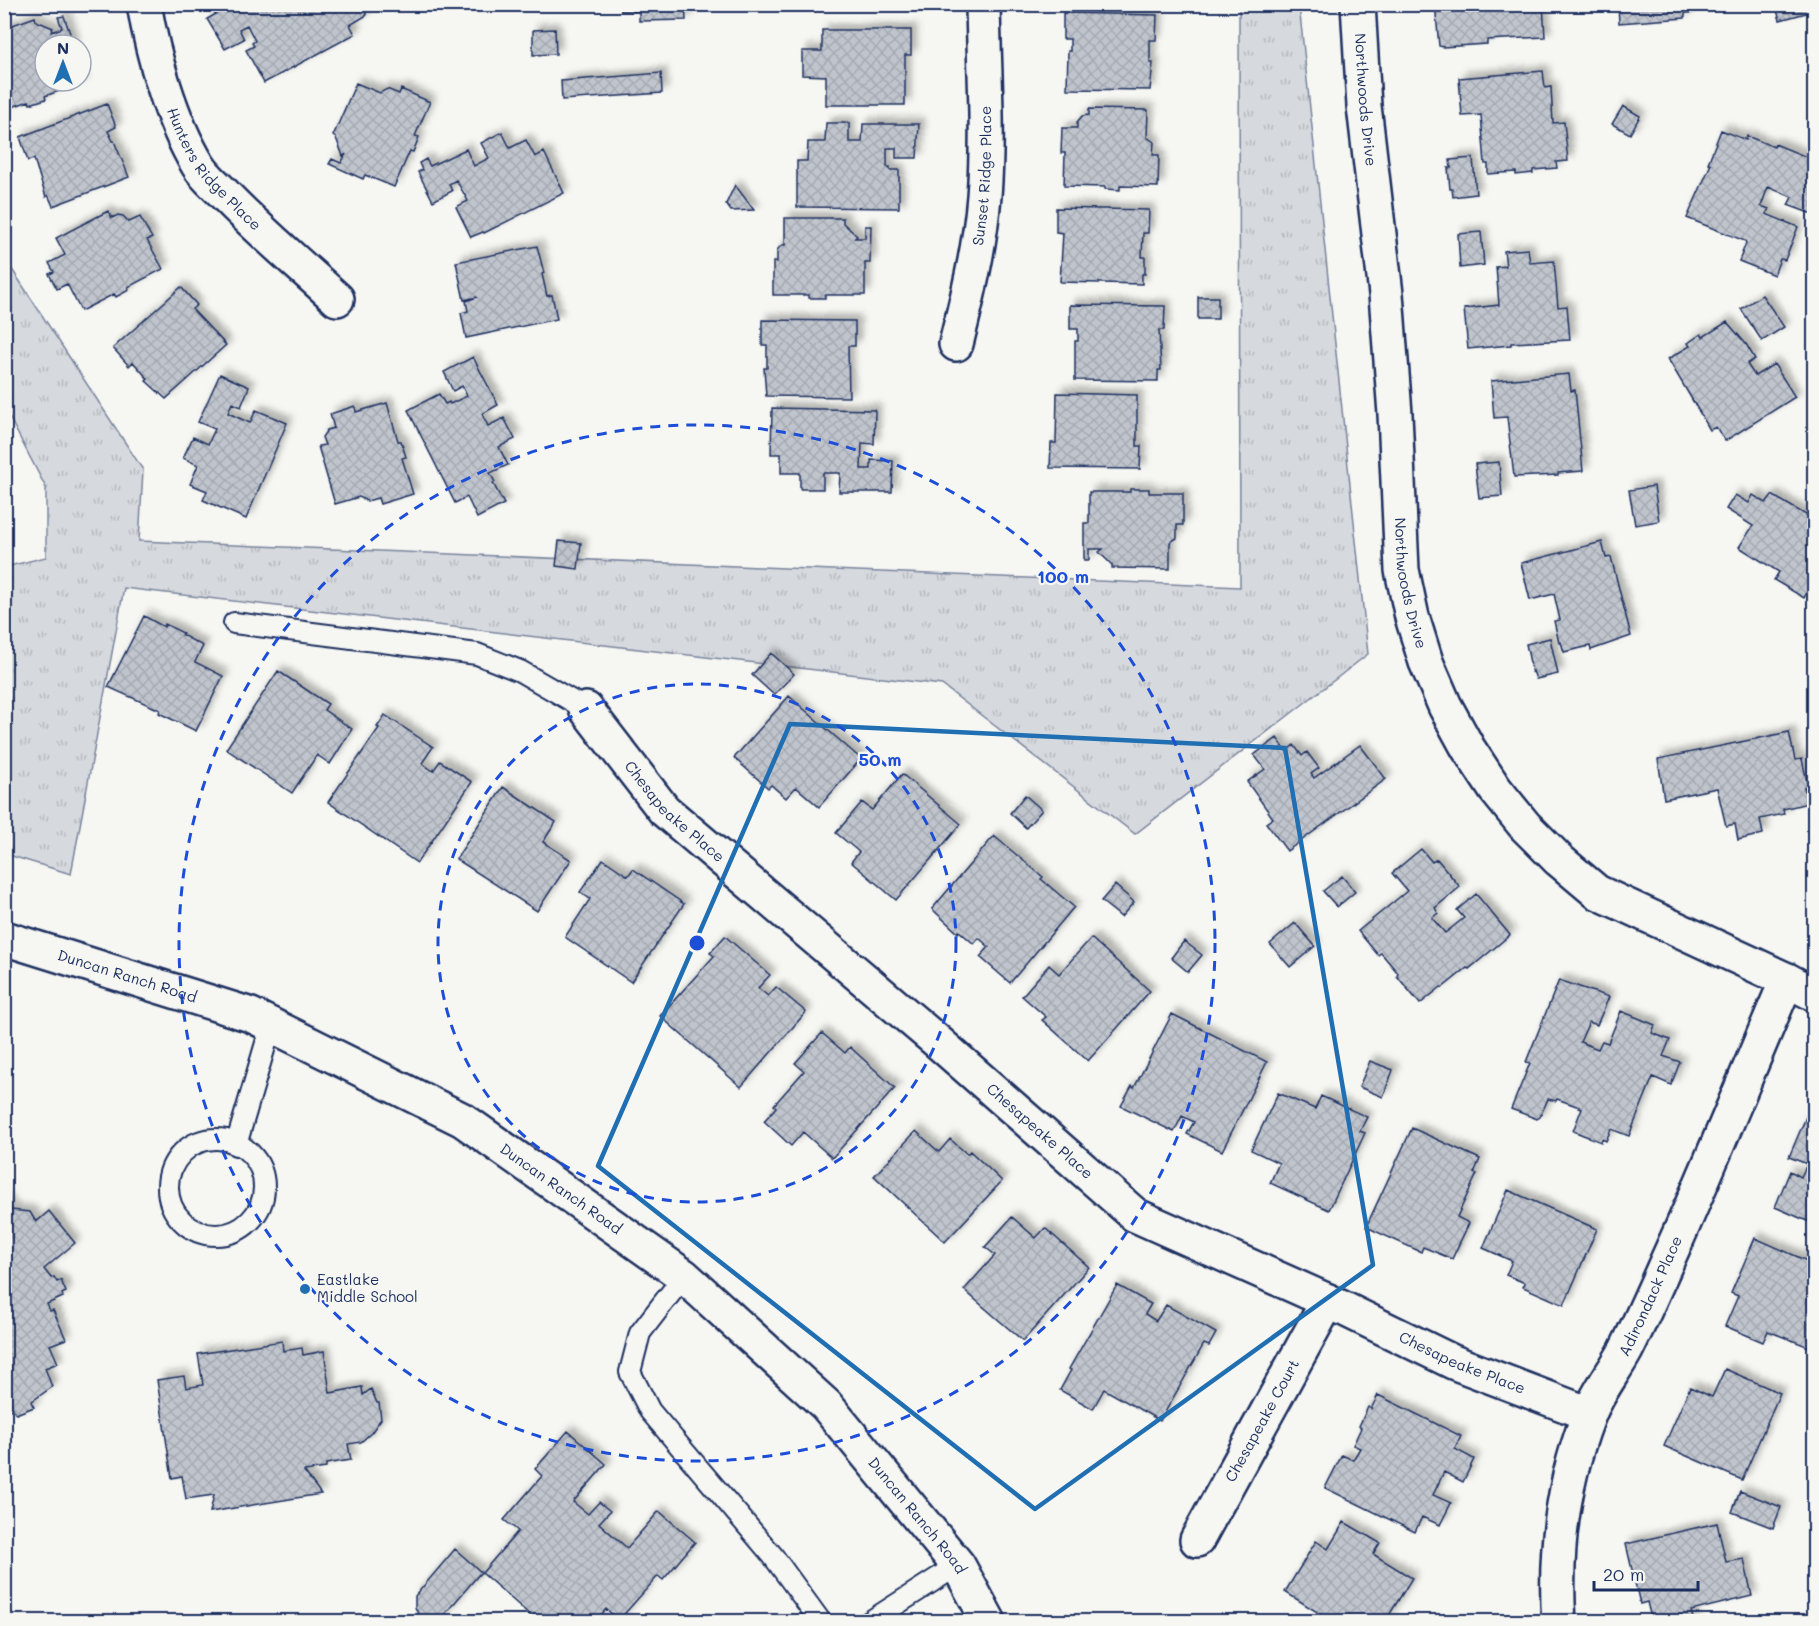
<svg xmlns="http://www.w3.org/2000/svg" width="1819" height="1626" font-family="Mali,sans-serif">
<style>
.park{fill:url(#park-tufts);stroke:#78849e;stroke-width:1.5}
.building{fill:url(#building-cross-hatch);stroke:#1b2f5e;stroke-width:1.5;filter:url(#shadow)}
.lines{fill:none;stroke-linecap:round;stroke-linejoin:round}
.lane-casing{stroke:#1b2f5e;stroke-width:24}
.street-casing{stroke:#1b2f5e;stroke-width:38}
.secondary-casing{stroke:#1b2f5e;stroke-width:38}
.lane{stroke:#f6f6f2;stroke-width:20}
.street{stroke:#f6f6f2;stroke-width:33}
.secondary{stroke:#f6f6f2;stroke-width:33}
.marked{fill:none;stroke:#1f6fb2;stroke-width:4.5;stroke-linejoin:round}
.ring{fill:none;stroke:#1d4ed8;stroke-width:3;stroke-dasharray:10 8}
.poi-dot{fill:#1f6fb2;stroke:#f6f6f2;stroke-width:2}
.labels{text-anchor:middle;stroke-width:4.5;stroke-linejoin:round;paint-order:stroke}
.street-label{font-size:15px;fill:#1b2f5e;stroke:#f6f6f2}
.poi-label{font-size:15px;fill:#1b2f5e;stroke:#f6f6f2;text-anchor:start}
.centre{fill:#1d4ed8;stroke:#f6f6f2;stroke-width:3}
.ring-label{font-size:18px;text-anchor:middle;font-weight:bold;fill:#1d4ed8;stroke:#f6f6f2;stroke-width:4.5;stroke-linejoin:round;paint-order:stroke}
</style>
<defs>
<pattern id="park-tufts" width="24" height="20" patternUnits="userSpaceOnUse" patternTransform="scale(1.5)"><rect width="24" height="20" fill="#d6d9dd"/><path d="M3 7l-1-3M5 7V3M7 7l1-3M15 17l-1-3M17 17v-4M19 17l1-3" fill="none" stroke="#b7bbc0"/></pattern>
<pattern id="building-cross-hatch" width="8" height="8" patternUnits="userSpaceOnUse" patternTransform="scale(1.5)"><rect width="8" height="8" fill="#c0c4cd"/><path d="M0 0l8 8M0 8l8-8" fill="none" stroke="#a4a9b2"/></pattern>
<filter id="shadow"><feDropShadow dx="5.5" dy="-5.5" stdDeviation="3" flood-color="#0004"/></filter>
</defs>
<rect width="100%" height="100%" fill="#f6f6f2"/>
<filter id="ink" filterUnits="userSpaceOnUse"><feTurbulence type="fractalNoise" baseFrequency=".0167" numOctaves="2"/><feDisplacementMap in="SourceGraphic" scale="12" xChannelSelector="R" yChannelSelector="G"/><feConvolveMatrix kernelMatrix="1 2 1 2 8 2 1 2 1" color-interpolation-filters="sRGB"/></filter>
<g filter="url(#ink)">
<!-- park -->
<path class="park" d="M1239,5H1299L1368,654L1135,834L942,685L124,588L71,874L5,854V567L46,557V488L5,409L4,257L143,470L139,541L1240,587Z"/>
<!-- building -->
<path class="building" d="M234,4H263L265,8L271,4H361L367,15L350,25L355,34L264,83L246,50L254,46L252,43L255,41L247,25L239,29L244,39L225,49L207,19Z
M621,4H685L686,20L639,21V11H621Z
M804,4H907V9L804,8Z
M1435,4H1543L1545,37L1487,40V44L1443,47L1439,46Z
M1618,4H1716V11L1685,13V18L1619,23Z
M1775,4H1814V11L1780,20Z
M1063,13L1157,15L1156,40H1150V63H1153L1150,90L1067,89L1068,51H1070V39H1063Z
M64,16L74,45H45V81H81V79L82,83L45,96L46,99L30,104L29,101L4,110V28L35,17L36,21L53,28L51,32L62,28L58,17Z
M555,29L556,54L533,55V30Z
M822,30H911V55H905V105H826V76L802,75V51H822Z
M1543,71L1545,88L1551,87L1553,123L1564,122L1568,161L1556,162L1557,168L1533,170V173L1516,175V172L1488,174V164H1485L1481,115L1462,116L1459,78Z
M661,73L662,93L562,100L561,81Z
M356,83L380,93L387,89L399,94L401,89L430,102L415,136L419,137L413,152L410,151L394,187L365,175L363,179L329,164L332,159L341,163L346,154L343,156L336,138L333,136Z
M107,104L116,127L108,131L113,141H114L129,177L53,206L48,195L46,197L34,159L28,161L20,137Z
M1623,106L1640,116L1630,134L1612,124Z
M1089,109L1148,110L1147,137L1154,142L1153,155H1159L1158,187L1120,186V190L1105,189V187L1064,186L1065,153H1061L1062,128H1077V122L1082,116L1089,115Z
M826,123H849V142H862L863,124H919L917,158H896V148H887V167H890V170H899V208L797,207V161H807L808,142H825Z
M1721,130L1746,140L1747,136L1774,147L1775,144L1814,160V207L1812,214L1788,205L1792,197L1768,187L1761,206L1769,209L1766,214L1798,227L1785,260L1780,259L1774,275L1739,261L1746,243L1745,241L1687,218L1711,164L1708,163Z
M502,132L510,148L526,140L535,157L544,152L564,193L484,233L483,232L471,237L456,207L468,201L456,180L449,184L452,191L433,201L418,172L422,170L419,163L426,159L430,166L466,149L474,166L489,158L481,143Z
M1473,158L1476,194L1453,197L1452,189H1450L1448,168H1451L1450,160Z
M735,185L754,210L731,211L726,204Z
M1056,208L1149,210L1148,233H1143L1142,257H1145V274H1142V284L1060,282L1063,233L1056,232Z
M108,211L112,218L118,215L123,216L129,222L140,217L152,238L147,240L163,269L128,287L129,290L116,297L114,294L81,311L67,284L57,289L49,274L54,272L49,263L65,255L56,238Z
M785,218H843V223L857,236L855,238H865V226H871L870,263H865V295H825V298H809V295H773V262H777V250L782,245H785Z
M1481,232L1484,265L1460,268L1458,234Z
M537,246L544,273L542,274L547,296L552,295L557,319L466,338L461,313L468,311L466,301L477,297L464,300L456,262Z
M1528,249L1530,263L1554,261L1558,307L1567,306L1570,340L1511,343V345L1468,349L1464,309L1499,305L1496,267L1506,266L1504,251Z
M181,287L197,305L192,309L226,345L166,399L146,381L148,379L133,362L129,366L113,348Z
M1762,295L1784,327L1762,341L1741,309Z
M1198,297H1218V319H1198Z
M1070,305L1165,306L1164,330H1159L1161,370H1158V381L1075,380V341H1078V329H1070Z
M762,320L855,321V346H848L849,397L766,396L764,368H767V345H762Z
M1727,322L1746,344L1755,359L1747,364L1755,376L1774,364L1795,397L1725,441L1716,427L1710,430L1668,359L1690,346L1688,343L1701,334L1703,337Z
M473,357L498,405L482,414L488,426L504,418L515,439L499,447L508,465L490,473L495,482L493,483L504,504L477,518L467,497L455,503L408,410L439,394L445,404L449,402L450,404L467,396L462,386L453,391L444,372Z
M220,374L249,387L241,407L232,403L228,413L250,423L256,410L287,423L246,519L203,500L207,491L190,484L198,465L183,458L193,437L208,444L215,429L198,422Z
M1569,374L1571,391L1575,390L1583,471L1558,473V475L1514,477L1507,417L1494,418L1491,381Z
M1057,393L1137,395V446H1141L1140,469L1050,468L1051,443H1056Z
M387,403L398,441H401L406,457L402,458L413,494L380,504L378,498L367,501L359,497L335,504L318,446L325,445L322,437L327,430L334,428L330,414L355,406L356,412Z
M772,408L875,410L874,444L862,443L861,469H871V460L893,461L892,492H839L840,473H823V489H800V473H781V454H771Z
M1499,462L1502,496L1479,498L1475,464Z
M1654,486L1659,521L1635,525L1629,490Z
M1130,489H1149V493H1183V525H1177V538L1170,542V569L1112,568V565L1099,552L1103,549H1089V560H1084V523H1089V492H1130Z
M1735,495L1749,503L1753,495L1766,503L1772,495L1806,515L1814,502V580L1804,598L1774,580L1779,572L1739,547L1753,526L1726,509Z
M559,541L581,543L578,569L556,566Z
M1602,542L1606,558L1611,557L1631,636L1591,650L1590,646L1564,652L1561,642L1559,643L1554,621L1560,620L1554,594L1530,600L1521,563Z
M144,616L164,627L165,624L183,633L182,635L203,646L195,662L223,676L196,731L159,713L160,710L108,687Z
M1550,638L1558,674L1536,679L1533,671L1532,672L1526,644Z
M771,653L794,674L774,695L752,675Z
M278,671L328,704L324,710L352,729L330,764L317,755L292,793L226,749Z
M789,696L861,759L819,807L796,787L786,798L771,785L768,788L734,758Z
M385,715L433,747L422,763L433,771L440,761L472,782L417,863L328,802L379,728L377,727Z
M1789,732L1795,760L1802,759L1808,786L1804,787L1808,803L1783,809L1784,814L1760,819L1763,834L1738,840L1735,824L1726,826L1717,788L1664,799L1658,759Z
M1277,738L1286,751L1294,745L1302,756L1307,752L1319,768L1311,774L1314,778L1360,745L1386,779L1287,851L1266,823L1273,818L1247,782L1265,769L1254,755Z
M902,774L961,824L896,900L851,862L859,852L836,833L862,802L872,810Z
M503,787L556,822L543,842L571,860L537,911L456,859Z
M1025,795L1042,810L1026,828L1010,813Z
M994,836L1043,877L1041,879L1074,907L1010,983L980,957L989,947L979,938L974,944L959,931L958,933L932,909Z
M1421,849L1432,862L1437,859L1460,887L1435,908L1438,913L1432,918L1445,933L1464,918L1457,910L1476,894L1510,935L1469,969L1467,968L1442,988L1441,987L1420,1004L1397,976L1398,973L1381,953L1378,955L1358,931L1407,891L1392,873Z
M603,859L628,876L633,869L684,904L631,982L565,937L590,899L580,892Z
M1342,876L1355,892L1337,907L1323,891Z
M1115,885L1134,902L1121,917L1101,901Z
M1295,923L1315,946L1290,967L1270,944Z
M725,936L770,975L758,988L768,996L776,987L806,1012L741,1087L660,1016L714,956L710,953Z
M1091,938L1150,991L1088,1061L1042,1020L1046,1017L1022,996L1049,965L1059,974Z
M1184,941L1202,955L1188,972L1171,958Z
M1559,980L1609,997L1597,1025L1589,1022L1580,1042L1598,1049L1602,1041L1608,1043L1621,1011L1655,1025L1652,1033L1670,1040L1663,1056L1680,1062L1671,1085L1653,1077L1629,1136L1611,1129L1606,1141L1602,1139L1601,1142L1573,1131L1582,1108L1557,1099L1556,1101L1548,1099L1540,1117L1537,1119L1511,1109L1530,1063L1526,1062Z
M1172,1014L1267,1062L1222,1151L1187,1134L1194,1122L1182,1116L1174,1132L1121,1106L1132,1086L1134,1088Z
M822,1033L845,1053L850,1047L895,1088L832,1158L803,1132L791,1146L764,1121L776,1107L774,1105L804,1071L795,1063Z
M1370,1061L1393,1070L1383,1097L1359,1087Z
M1278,1093L1315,1109L1321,1096L1367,1117L1360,1131L1365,1133L1329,1210L1270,1183L1279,1163L1251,1150Z
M1812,1103L1814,1104V1224L1775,1207L1790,1171L1801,1177L1807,1164L1789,1157Z
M1412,1128L1480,1159L1474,1173L1477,1174L1457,1217L1469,1223L1452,1259L1423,1247L1421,1252L1366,1227Z
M916,1131L939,1152L950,1139L967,1154L970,1151L1002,1181L945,1242L874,1176Z
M1508,1190L1597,1229L1564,1305L1523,1287L1525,1283L1506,1275L1512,1261L1483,1248Z
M4,1196L11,1210L30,1212L36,1222L49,1211L75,1243L44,1269L51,1278L54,1277L57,1282L61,1280L66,1292L62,1294L63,1297L47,1304L50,1311L53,1310L66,1339L50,1345L58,1363L45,1368L52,1387L31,1402L34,1407L16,1414L13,1409L4,1411Z
M1012,1217L1036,1238L1045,1228L1089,1267L1023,1341L964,1290L995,1255L985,1247Z
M1755,1238L1814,1264V1349L1768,1331L1763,1342L1725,1326L1738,1296L1731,1293Z
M1117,1285L1151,1304L1145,1314L1156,1321L1166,1305L1216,1333L1209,1346L1204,1344L1160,1421L1104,1389L1093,1409L1060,1390L1071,1370L1069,1369Z
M282,1341L283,1351L302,1348L303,1355L324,1351L330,1393L362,1387L363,1395L371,1389L377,1403H379L381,1419L371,1433L361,1442L348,1444L351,1460L326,1464V1468L304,1471L321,1494L210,1512L214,1495L186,1499L182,1476L172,1478L157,1380L184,1376L186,1388L203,1385L198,1354Z
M1725,1369L1780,1393L1742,1480L1664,1446L1690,1387L1712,1397Z
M1378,1395L1461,1436L1455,1449L1474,1459L1463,1482L1444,1472L1433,1495L1451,1503L1440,1525L1422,1517L1415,1532L1325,1488L1342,1455L1353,1460L1360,1448L1353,1445L1361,1428L1359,1426L1368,1407L1371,1409Z
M568,1431L606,1464L573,1502L588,1514L599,1502L610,1511L599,1523L627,1548L659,1511L695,1542L663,1580L658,1576L619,1620L606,1609L595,1622H538L482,1573L518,1531L504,1520L542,1476L535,1469Z
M1740,1491L1781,1507L1773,1528L1732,1512Z
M1344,1522L1380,1543L1373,1554L1412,1578L1385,1622H1333L1285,1592L1316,1541L1328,1549Z
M1717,1523L1726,1562L1744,1559L1752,1596L1691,1611L1694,1622H1652L1647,1602L1640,1604L1626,1544Z
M455,1549L481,1572L438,1622H422L415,1607V1596Z"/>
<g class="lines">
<!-- lane casing -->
<g class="lane-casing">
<path id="lane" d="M234,623L477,654L520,671L586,709
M168 1187a48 48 0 1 1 96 0a48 48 0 1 1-96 0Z
M236,1145L271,1026
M684,1276L640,1333L630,1372L650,1411L773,1556L821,1622
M869,1622L958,1565"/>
</g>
<!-- street casing -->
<g class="street-casing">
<g id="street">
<path id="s1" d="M144,4C153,57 171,120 198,165C205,177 217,186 226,196C261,232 300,265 337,299"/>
<path id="s2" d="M1358,4L1364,106L1386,294L1395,414L1402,570L1412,617L1426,662L1445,706L1468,748L1495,789L1525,826L1559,860L1597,892L1787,980"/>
<path id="s3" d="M956,344C968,296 980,246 984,196C989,134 984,67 983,4"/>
<path id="s4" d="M586,709L664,810L938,1042L1135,1215L1328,1301L1453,1362L1589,1414"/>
<path id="s5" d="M1197,1540L1328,1301"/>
</g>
</g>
<!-- secondary casing -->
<g class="secondary-casing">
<g id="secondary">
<path id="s6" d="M4,938L251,1015L463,1120L684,1276L826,1405L958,1565L989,1622"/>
<path id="s7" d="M1559,1622C1554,1552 1563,1482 1588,1417C1597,1393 1614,1372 1626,1350C1644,1314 1660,1276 1677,1239C1715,1153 1750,1066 1787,980L1814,994"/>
</g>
</g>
<!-- lane -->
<use href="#lane" class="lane"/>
<!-- street -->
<use href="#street" class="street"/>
<!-- secondary -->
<use href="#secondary" class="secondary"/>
</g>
</g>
<!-- marked area -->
<path class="marked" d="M790,724L1285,748L1373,1265L1035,1509L598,1166Z"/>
<!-- distance rings -->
<g class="ring">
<circle cx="697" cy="943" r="259"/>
<circle cx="697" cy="943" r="518"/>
</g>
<!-- markers -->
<circle class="poi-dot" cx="305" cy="1289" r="6"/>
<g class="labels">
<!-- street labels -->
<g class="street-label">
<text dy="5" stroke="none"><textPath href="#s2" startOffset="96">Northwoods Drive</textPath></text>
<text dy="5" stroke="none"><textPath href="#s1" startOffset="183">Hunters Ridge Place</textPath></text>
<text dy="5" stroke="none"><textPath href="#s3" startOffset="171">Sunset Ridge Place</textPath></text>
<text dy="5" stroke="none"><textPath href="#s2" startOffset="582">Northwoods Drive</textPath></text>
<text dy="5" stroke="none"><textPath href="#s4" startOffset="136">Chesapeake Place</textPath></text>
<text dy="5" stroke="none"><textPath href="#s6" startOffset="129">Duncan Ranch Road</textPath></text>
<text dy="5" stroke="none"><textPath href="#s4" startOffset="622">Chesapeake Place</textPath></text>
<text dy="5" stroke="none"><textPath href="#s6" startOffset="615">Duncan Ranch Road</textPath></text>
<text dy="5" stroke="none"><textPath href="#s7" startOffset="345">Adirondack Place</textPath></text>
<text dy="5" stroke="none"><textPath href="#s4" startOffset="1108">Chesapeake Place</textPath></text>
<text dy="5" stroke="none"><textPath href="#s5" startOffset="136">Chesapeake Court</textPath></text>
<text dy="5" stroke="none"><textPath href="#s6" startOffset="1101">Duncan Ranch Road</textPath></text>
</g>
<!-- poi labels -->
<g class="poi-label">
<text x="317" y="1285">Eastlake<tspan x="317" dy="17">Middle School</tspan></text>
</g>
</g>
<circle cx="697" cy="943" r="9" class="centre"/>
<g class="ring-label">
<text x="1063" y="583">100 m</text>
<text x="880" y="766">50 m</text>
</g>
<!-- margin -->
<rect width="1819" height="1626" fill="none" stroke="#f6f6f2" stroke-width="24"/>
<rect x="12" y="12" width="1795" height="1602" fill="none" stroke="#1b2f5e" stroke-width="2" filter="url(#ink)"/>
<!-- north arrow -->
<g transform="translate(63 63)"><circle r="28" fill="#f6f6f2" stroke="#9ea6b7" stroke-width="1.5"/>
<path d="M0-4.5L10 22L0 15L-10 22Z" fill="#1f6fb2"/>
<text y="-9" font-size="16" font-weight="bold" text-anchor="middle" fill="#1b2f5e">N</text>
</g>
<!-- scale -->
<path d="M1594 1581v9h104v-9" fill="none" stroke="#1b2f5e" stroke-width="3"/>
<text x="1603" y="1581" font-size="18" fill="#1b2f5e" stroke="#f6f6f2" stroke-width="4.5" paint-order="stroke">20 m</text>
</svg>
